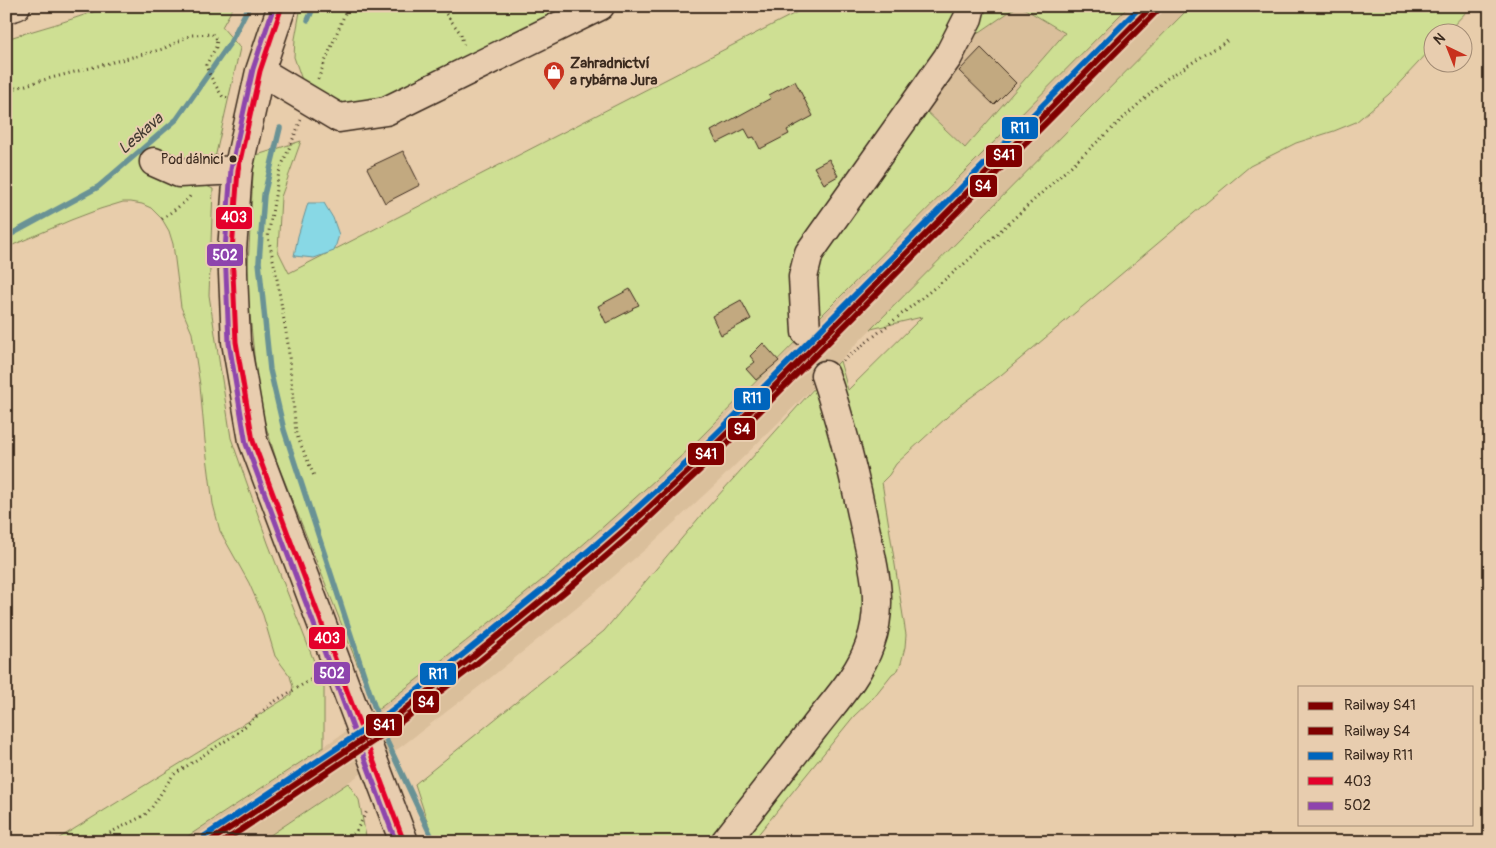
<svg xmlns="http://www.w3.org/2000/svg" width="1496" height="848" font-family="Pangolin,sans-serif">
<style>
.built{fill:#dabf9b}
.green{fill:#cedf93;stroke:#848458}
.water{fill:#88d8e5;stroke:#699295}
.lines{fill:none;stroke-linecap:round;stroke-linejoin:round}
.stream{stroke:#699295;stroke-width:5.5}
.building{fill:#c2a980;stroke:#3b2a1e}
.minor-casing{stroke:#3b2a1e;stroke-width:31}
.highway-casing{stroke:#3b2a1e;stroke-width:31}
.path{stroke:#3b2a1e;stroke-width:3;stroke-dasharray:1 4;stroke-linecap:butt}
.minor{stroke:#e8cdaf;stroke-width:28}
.highway{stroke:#e8cdaf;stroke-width:28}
.bus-1-casing{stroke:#e8cdaf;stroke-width:9}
.bus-2-casing{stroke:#e8cdaf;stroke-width:9}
.bus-1{stroke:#e4002b;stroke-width:5}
.bus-2{stroke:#8e44ad;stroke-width:5}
.rail-1-casing{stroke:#e8cdaf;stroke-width:10}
.rail-2-casing{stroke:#e8cdaf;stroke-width:10}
.rail-3-casing{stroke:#e8cdaf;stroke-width:10}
.rail-1{stroke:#800000;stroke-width:6}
.rail-2{stroke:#800000;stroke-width:6}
.rail-3{stroke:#0065bd;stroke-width:6}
.bus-dot{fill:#3b2a1e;stroke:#e8cdaf;stroke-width:2}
.labels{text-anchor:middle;stroke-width:4;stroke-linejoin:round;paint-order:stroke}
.bus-label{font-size:14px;fill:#3b2a1e;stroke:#e8cdaf;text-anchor:end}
.poi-label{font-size:15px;font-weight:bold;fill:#3b2a1e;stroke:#e8cdaf;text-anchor:start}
.water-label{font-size:16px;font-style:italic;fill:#433b32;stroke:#e8cdaf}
.line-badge{stroke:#e8cdaf;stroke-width:2}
.badge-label{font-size:14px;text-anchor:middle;font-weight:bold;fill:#fff}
</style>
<rect width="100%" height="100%" fill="#e8cdab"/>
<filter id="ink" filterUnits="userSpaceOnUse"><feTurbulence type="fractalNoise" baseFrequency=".02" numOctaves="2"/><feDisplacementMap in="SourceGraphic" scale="10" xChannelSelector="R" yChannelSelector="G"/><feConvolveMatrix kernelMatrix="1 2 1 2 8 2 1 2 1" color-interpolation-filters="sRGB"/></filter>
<g filter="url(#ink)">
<!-- built -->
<path class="built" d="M1018,6L1065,33L965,148L923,109L971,38Z
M1129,6H1191L778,423L719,481L648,547L579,606L489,679L402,746L260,842H179L257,792L376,711L461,645L551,572L689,449L747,392Z"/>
<!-- green -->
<path class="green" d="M111,6H234L222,27L240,48L215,158L151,160L213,189L209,295L231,438L268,543L324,687V747L179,842H53L291,695L293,687L290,676L275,656L263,615L249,583L220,531L213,504L205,441L200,385L192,333L181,307L173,244L169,231L162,219L151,208L142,204L131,202H123L100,209L71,220L6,248V39L63,22Z
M301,6H600L386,111L309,100L294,57L295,39Z
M809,6H1018L971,38L923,108L965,148L1065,33L1020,6H1129L689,449C644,490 599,531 553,571C495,619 436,665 376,711L277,462L259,404L247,285L254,156L301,141L281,197L278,251L289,273Z
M1191,6H1472L1447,32H1434L1433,47L1389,94L1356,122L1334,131L1296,143L1250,166L1001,375L959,406L896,464L889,475L882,482L906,635L905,647L901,663L898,670L892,674L873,698L854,716L752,842H434L415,784L604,631L708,507L816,386L840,361L848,390L922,317L871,329Z
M348,783L359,800L367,842H260Z"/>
<!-- water -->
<path class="water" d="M308,203H324L333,218L339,235L334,251L314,258L294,256L298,236Z"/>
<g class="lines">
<!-- stream -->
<path class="stream" d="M308,20L314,6
M280,128L264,195L259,262L270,370L284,430L383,733L434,842
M6,237L98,187L177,119L230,43L249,6"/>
</g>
<!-- building -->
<path class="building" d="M981,48L1016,83L994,105L959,71Z
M795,81L813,116L787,130L789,134L760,149L754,137L750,138L745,129L717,143L711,131L771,98L769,95Z
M403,151L420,185L385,203L367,168Z
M829,159L838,176L824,184L814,167Z
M630,289L639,305L632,308L633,309L606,323L598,306Z
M741,300L751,319L721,335L712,316Z
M763,343L779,361L756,380L746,369L755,362L750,356Z"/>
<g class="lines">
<!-- minor casing -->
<g class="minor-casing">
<path id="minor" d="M282,6L260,71L238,170L232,250L236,342L253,441L404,842
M260,71L339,118L386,111L600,6
M154,162L179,173L238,170
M806,332L803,277L809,253L948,57L968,18L971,6
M725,842C755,804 784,766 814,728C834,702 859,676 870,644C886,600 871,558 862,514C852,466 841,422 825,375"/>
</g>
<!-- highway casing -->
<g class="highway-casing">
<path id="highway" d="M6,9L16,6"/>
</g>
<!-- path -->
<path class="path" d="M440,6L461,34L464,48
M318,79L348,6
M6,91L36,82L163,49L191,35L212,34L217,39L216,47L206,65C208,73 218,90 223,97L230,98
M301,120L279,172L268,237L276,273L288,344L296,433L314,476
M162,219C169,213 189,201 191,194
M843,361L963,265L1166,79L1227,41
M92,842L145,815L152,807L173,775L236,734L272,703L317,676
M340,842L355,833L367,811"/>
<!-- minor -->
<use href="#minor" class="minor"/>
<!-- highway -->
<use href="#highway" class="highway"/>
<!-- bus-1 casing -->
<g class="bus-1-casing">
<path id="bus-1" d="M282,6L260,71L238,170L232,250L236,342L253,441L404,842"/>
</g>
<!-- bus-2 casing -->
<g class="bus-2-casing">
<path id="bus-2" d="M274,6L253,69L231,169L225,250L229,343L246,444L396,842"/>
</g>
<!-- bus-1 -->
<use href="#bus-1" class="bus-1"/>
<!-- bus-2 -->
<use href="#bus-2" class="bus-2"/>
<!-- rail-1 casing -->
<g class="rail-1-casing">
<path id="rail-1" d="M209,842L386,724L471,658L562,584L629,526L698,462L758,403L1152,6"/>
</g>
<!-- rail-2 casing -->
<g class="rail-2-casing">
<path id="rail-2" d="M223,842L390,730L476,664L567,590L634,532L703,467L763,408L1157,11"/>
</g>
<!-- rail-3 casing -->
<g class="rail-3-casing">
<path id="rail-3" d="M205,836L382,718L466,652L557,578L624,520L693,457L753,398L1141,6"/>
</g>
<!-- rail-1 -->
<use href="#rail-1" class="rail-1"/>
<!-- rail-2 -->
<use href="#rail-2" class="rail-2"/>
<!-- rail-3 -->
<use href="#rail-3" class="rail-3"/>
</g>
</g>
<!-- icons -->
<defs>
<g id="shop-pin" transform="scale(1.125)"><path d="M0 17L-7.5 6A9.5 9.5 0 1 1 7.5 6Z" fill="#c8321e" stroke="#e8cdaf"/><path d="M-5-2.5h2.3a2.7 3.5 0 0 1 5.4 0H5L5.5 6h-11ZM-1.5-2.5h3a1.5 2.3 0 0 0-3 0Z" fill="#fff"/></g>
</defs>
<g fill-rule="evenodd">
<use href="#shop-pin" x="554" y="72"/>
</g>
<!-- markers -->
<circle class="bus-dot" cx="233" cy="159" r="4.5"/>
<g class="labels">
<!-- bus labels -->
<g class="bus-label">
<text x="224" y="164">Pod dálnicí</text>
</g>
<!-- poi labels -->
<g class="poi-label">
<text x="570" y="68">Zahradnictví<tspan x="570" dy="17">a rybárna Jura</tspan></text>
</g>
<!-- water labels -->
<g class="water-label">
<text transform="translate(140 133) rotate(-41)" y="6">Leskava</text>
</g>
</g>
<g class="line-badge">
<rect x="1001" y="116" width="38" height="24" rx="5" fill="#0065bd"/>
<rect x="985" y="144" width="38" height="24" rx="5" fill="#800000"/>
<rect x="969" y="174" width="29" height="24" rx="5" fill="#800000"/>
<rect x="215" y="206" width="38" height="24" rx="5" fill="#e4002b"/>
<rect x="206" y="243" width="38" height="24" rx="5" fill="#8e44ad"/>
<rect x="733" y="387" width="38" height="24" rx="5" fill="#0065bd"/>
<rect x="727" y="417" width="29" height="24" rx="5" fill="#800000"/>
<rect x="687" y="442" width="38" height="24" rx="5" fill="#800000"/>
<rect x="308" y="626" width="38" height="24" rx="5" fill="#e4002b"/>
<rect x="313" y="661" width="38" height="24" rx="5" fill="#8e44ad"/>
<rect x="419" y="662" width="38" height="24" rx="5" fill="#0065bd"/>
<rect x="412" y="690" width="28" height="24" rx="5" fill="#800000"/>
<rect x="365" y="713" width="38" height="24" rx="5" fill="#800000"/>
</g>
<g class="badge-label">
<text x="1020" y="133">R11</text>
<text x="1004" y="160">S41</text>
<text x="983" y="191">S4</text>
<text x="234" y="222">403</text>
<text x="225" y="260">502</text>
<text x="752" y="403">R11</text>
<text x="742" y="434">S4</text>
<text x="706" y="459">S41</text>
<text x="327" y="643">403</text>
<text x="332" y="678">502</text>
<text x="438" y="679">R11</text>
<text x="426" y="707">S4</text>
<text x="384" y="730">S41</text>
</g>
<!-- margin -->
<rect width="1496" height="848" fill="none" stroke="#e8cdaf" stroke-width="25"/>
<rect x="12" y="12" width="1471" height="823" fill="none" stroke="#3b2a1e" stroke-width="2" filter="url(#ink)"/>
<!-- legend -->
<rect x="1298" y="686" width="175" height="140" fill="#e8cdaf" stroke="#a38c75"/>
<rect x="1308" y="702" width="25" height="8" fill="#800000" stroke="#a38c75"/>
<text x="1344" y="710" font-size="15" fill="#3b2a1e">Railway S41</text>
<rect x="1308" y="727" width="25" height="8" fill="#800000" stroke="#a38c75"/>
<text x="1344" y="736" font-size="15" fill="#3b2a1e">Railway S4</text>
<rect x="1308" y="752" width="25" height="8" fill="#0065bd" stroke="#a38c75"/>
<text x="1344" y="760" font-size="15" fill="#3b2a1e">Railway R11</text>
<rect x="1308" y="777" width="25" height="8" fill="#e4002b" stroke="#a38c75"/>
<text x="1344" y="786" font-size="15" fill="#3b2a1e">403</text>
<rect x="1308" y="802" width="25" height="8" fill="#8e44ad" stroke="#a38c75"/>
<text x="1344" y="810" font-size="15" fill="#3b2a1e">502</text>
<!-- north arrow -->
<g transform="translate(1448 48) rotate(317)"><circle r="24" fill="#e8cdaf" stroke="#a38c75"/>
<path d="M0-4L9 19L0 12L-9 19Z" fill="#c8321e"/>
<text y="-8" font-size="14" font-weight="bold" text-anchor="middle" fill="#3b2a1e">N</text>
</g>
</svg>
